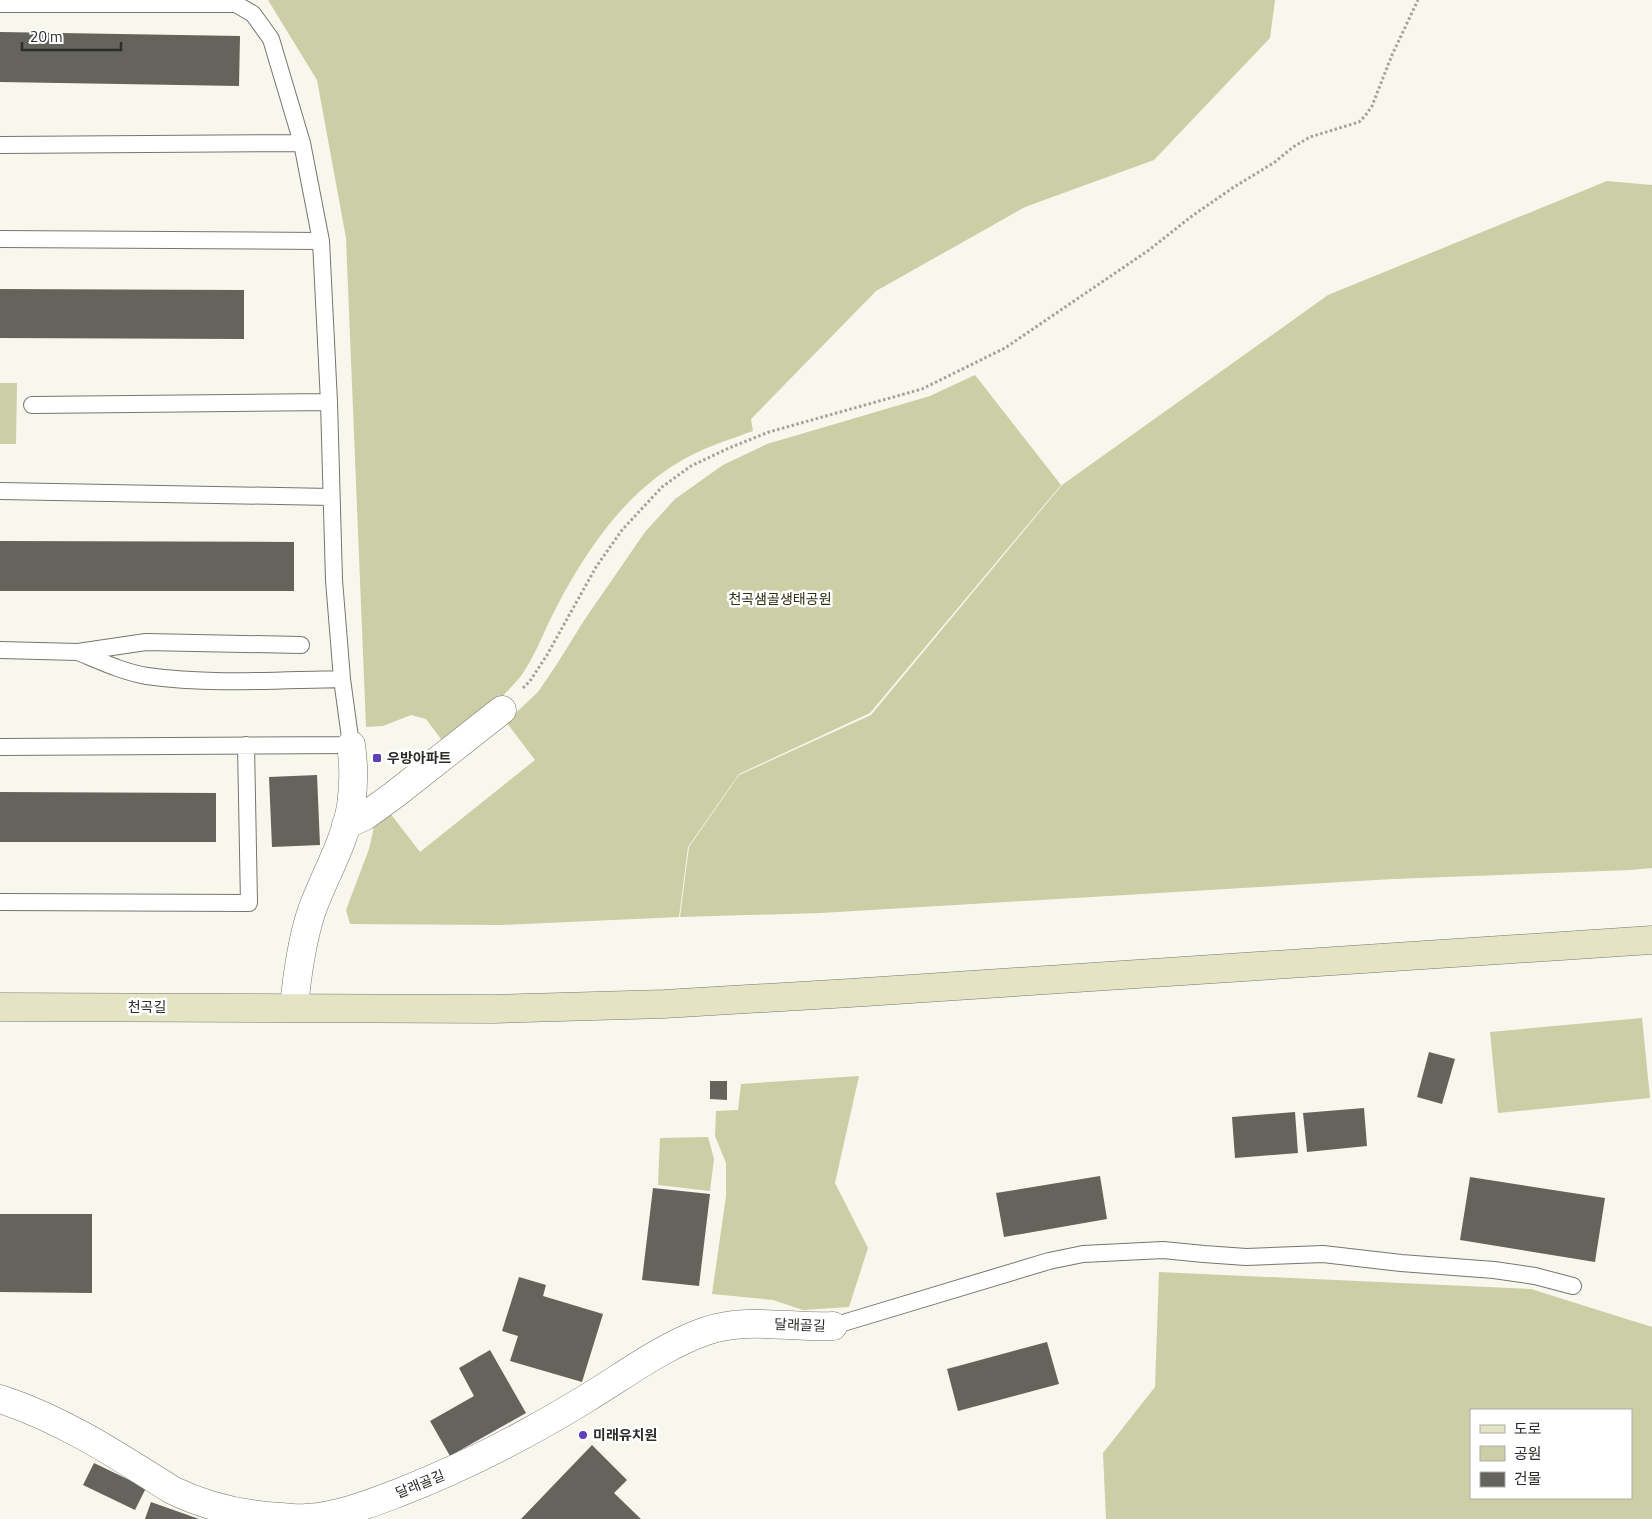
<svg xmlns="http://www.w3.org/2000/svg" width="1652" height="1519" font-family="'Titillium Web','Noto Sans KR',sans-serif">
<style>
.green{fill:#cccea5;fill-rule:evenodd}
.building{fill:#64645c}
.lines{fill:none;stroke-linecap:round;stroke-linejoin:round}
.lane-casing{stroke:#76766e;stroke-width:18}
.street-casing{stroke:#76766e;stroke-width:29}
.secondary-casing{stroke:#76766e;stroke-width:29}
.path{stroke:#a3a39d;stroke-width:3;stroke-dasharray:2.5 2.5;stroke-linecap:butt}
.lane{stroke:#fff;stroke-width:16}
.street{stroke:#fff;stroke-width:28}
.secondary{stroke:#e4e4c5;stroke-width:28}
.poi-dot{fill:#5f40b9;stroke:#fff;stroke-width:2}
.labels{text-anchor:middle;stroke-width:5;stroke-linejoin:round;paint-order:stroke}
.park-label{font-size:14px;fill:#2e2e10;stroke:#fff}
.poi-label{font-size:14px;font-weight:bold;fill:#2c2c29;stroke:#fff;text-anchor:start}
.street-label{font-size:14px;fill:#2c2c29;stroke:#fff}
</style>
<rect width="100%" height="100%" fill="#f7f7ee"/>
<!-- green -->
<path class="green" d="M268,0H1275L1270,38L1154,160L1025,207L876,291L751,419L753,431C734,438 714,444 696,453C632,483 588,546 556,608C544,630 536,655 521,676C500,702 470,723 444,743L426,719L411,715L383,726L366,727L346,238L317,80Z
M1607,181L1652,185V868L1631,870L1393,879L821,913L680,917L689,847L739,775L871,715L1062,485L1328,295Z
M975,375L1061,485L870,713L739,774L688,847L679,917L500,925L350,924L346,910L369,849L374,827L390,813L420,852L535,760L506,722L538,692L557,664L585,619L645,532L675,499L723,465L767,444L930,396Z
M0,383H17L16,444H0Z
M1642,1018L1650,1098L1498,1113L1490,1032Z
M859,1076L835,1183L868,1248L849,1307L803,1310L773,1300L712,1294L726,1196V1163L715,1136L716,1111L738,1110L741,1084Z
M708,1137L714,1159L710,1191L658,1185L660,1138Z
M1159,1272L1531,1289L1652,1327V1519H1106L1103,1453L1155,1387ZM1471,1410H1631V1498H1471Z"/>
<!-- building -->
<path class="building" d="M0,32L240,36L239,86L0,82Z
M0,289L244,290V339L0,338Z
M0,541L294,542V591H0Z
M317,775L320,845L272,847L269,777Z
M0,792L216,793V842H0Z
M1429,1052L1455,1059L1442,1104L1417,1097Z
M710,1081H727V1100L710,1099Z
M1364,1108L1367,1146L1307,1152L1303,1113Z
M1295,1112L1298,1153L1235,1158L1232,1117Z
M1100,1176L1107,1219L1004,1237L996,1193Z
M1470,1177L1605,1198L1595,1262L1460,1240Z
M653,1188L710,1194L699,1286L642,1280Z
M0,1214H92V1293L0,1292Z
M519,1277L546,1285L543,1296L603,1314L582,1382L510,1361L518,1336L502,1331Z
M1047,1342L1059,1384L958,1411L947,1369Z
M490,1350L526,1413L450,1456L430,1421L474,1396L459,1368Z
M592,1445L627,1480L614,1493L641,1519H521Z
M94,1463L146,1488L135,1510L83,1485Z
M151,1502L199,1519H145Z"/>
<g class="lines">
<!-- lane casing -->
<g class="lane-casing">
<path id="lane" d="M0,4H236L253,14L271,39L302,143L321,241L329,402L334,580L342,679L351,745L0,747
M0,145L302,143
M0,239L321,241
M32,405L329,402
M0,491L331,497
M0,650L78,652L146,642L301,645
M78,652C100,661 123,672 147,676C209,685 279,680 342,679
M0,902L249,903L246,745
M833,1326L1049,1261L1083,1254L1163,1250L1204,1254L1246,1257L1323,1254L1401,1263L1494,1270L1535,1276L1573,1286"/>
</g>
<!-- street casing -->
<g class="street-casing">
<path id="street" d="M346,825L365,816L394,795L502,710
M294,1007C297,976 301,944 311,913C323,878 345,843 351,806C354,785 354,765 351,745
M0,1399C62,1419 117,1455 172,1490C207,1507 242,1515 281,1517C290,1518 299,1519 307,1518C339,1516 369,1504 398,1493C465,1467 527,1435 587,1398C625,1375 663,1346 706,1331C747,1317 790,1328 833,1326"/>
</g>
<!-- secondary casing -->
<g class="secondary-casing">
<path id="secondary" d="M0,1007L494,1009L664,1004L850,993L1652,940"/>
</g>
<!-- path -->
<path class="path" d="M523,688L530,681L547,655L596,567L622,530L662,487L691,466L729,448L769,432L922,389L1005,348L1149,250L1192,216L1234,187L1275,162L1293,147L1310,137L1359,122L1365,116L1372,106L1392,55L1418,0"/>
<!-- lane -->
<use href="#lane" class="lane"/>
<!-- street -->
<use href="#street" class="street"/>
<!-- secondary -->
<use href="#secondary" class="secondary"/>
</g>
<!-- markers -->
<g class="poi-dot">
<rect x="372" y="753" width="10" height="10" rx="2.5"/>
<circle cx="583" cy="1435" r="5"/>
</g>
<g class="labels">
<!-- park labels -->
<g class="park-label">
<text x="780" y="604">천곡샘골생태공원</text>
</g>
<!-- poi labels -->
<g class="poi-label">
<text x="387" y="763">우방아파트</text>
<text x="593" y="1440">미래유치원</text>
</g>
<!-- street labels -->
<g class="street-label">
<text x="147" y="1012">천곡길</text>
<text transform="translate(800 1325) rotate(2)" y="5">달래골길</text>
<text transform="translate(420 1484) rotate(-22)" y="5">달래골길</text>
</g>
</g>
<!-- legend -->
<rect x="1470" y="1409" width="162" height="90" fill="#ffffff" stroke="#ababa9"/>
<rect x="1480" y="1425" width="25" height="8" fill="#e4e4c5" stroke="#ababa9"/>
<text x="1514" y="1434" font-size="15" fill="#2c2c29">도로</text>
<rect x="1480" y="1446" width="25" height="15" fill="#cccea5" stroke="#ababa9"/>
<text x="1514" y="1459" font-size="15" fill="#2c2c29">공원</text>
<rect x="1480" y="1472" width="25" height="15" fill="#64645c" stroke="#ababa9"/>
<text x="1514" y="1484" font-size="15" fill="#2c2c29">건물</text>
<!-- scale -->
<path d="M22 42v8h99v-8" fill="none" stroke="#2c2c29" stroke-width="2.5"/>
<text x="30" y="42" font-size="15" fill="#2c2c29" stroke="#ffffff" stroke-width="4" paint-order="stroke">20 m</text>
</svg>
